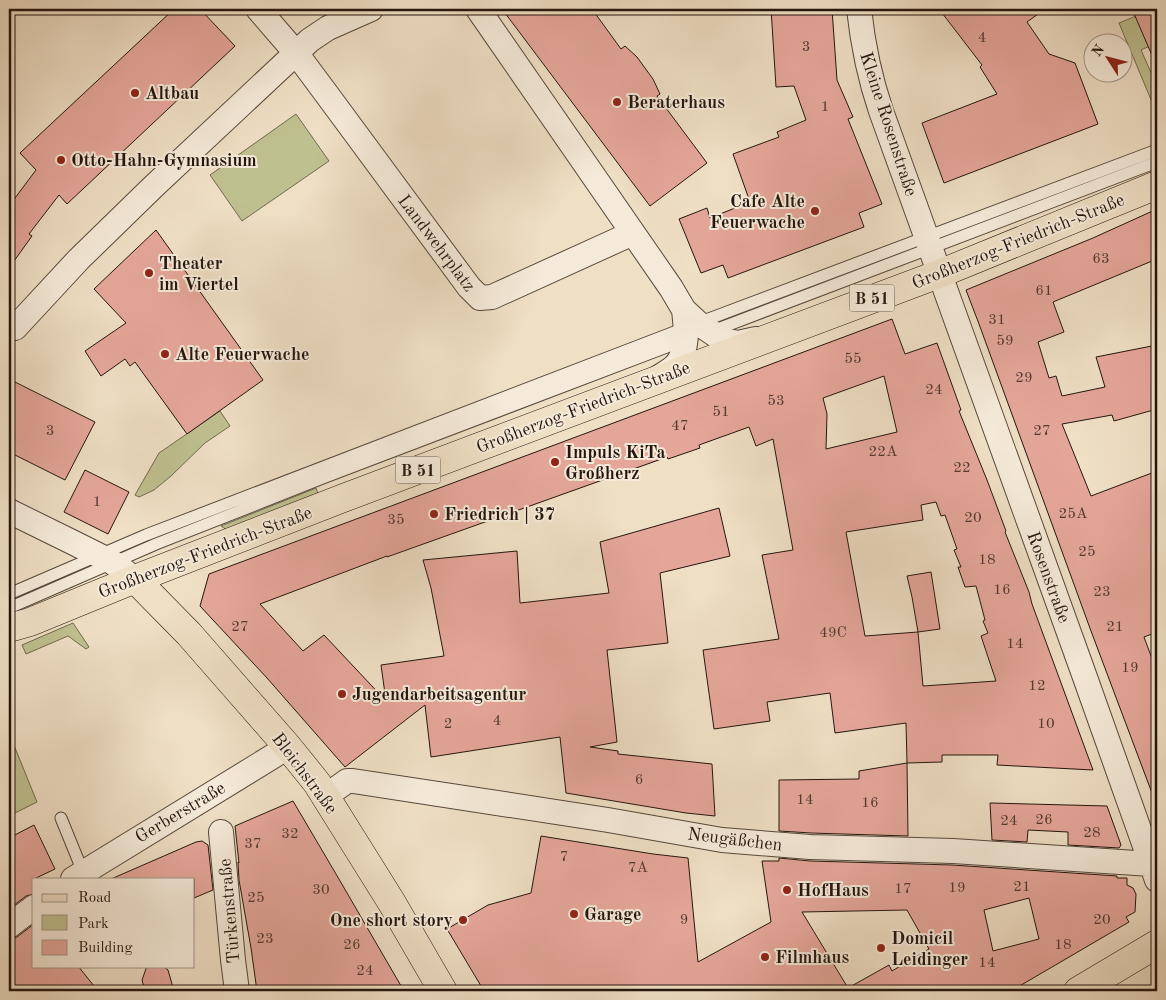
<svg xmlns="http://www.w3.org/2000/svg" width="1166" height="1000" font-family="'Old Standard TT',serif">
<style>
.green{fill:#bfc090;stroke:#726a50}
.building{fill:#e5a69a;stroke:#24150f;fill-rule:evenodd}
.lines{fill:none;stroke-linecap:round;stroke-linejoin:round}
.lane-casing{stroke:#57483c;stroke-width:13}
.street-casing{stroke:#57483c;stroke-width:26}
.primary-casing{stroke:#24150f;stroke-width:29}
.lane{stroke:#f5ead9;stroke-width:11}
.street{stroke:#f5ead9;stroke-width:24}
.primary{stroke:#efdfc5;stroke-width:28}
.poi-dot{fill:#8f2418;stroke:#f5ead9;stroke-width:2}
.labels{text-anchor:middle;stroke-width:4;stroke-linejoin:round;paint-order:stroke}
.number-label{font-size:15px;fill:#543932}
.shield{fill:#f5ead9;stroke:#63554c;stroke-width:1}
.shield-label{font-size:16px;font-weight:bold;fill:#24150f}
.poi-label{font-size:18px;font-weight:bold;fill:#24150f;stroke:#f5ead9;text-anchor:start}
.street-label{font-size:18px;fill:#24150f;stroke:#f5ead9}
</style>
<rect width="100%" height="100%" fill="#efdfc5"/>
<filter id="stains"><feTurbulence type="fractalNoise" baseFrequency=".004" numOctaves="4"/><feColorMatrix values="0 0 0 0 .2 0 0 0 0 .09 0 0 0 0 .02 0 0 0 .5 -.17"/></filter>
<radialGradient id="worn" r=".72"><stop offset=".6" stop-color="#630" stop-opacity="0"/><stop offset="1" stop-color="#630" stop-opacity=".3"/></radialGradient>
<!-- green -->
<path class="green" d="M1141,14L1154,44L1141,50L1156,84H1157V114L1119,23Z
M296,114L329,161L242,221L210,175Z
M220,411L230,426L205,443L171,476L154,490L139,497L135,495L159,453Z
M316,488L319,496L227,530L221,526Z
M73,623L89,647L86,649L68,636L26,654L22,645Z
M9,733L37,802L9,816Z"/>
<!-- building -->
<path class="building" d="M174,9H200L235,46L67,204L59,195L29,234L32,236L9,268V206L36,170L20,153Z
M502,9H592L621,49L625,46L637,57L653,79L660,94L657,96L707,163L650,206Z
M771,9H832L837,80L853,117L848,119L882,204L859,213L864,227L728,278L723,265L701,273L679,219L707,208L710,218L750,202L733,154L779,137L777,132L806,120L794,86L776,87Z
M939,9H1045L1027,22L1049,54L1075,63L1098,124L944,183L922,123L997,94L980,67L982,65Z
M1132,9H1157V67Z
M1157,209V259L1053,302L1064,332L1038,342L1049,378L1056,376L1062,396L1105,387L1096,357L1157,345V409L1114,421L1112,415L1062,424L1091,496L1157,471V632L1144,637L1157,672V801H1155L1091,631L979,324L966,290L1093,238Z
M156,230L263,380L187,434L135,362L130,366L125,359L101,376L85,351L126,323L94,289Z
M892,319L905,354L937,343L961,410L959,411L987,480L1006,531L1005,532L1029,592L1032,604L1093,770L997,765L998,755H942V762L907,763L906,723L835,733L830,693L767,702L770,721L714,729L703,650L779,639L762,555L793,550L773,439L756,446L749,427L699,445L700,448L668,459L667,457L387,557V556L260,604L303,651L324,635L386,701L381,665L444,656L431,588L423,560L517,551L520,603L609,593L600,542L719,508L730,556L660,573L668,643L607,650L617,742L590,747L618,751V754L712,764L715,816L686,813L566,793L560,737L431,757L425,705L345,767L267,678L200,606L209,574ZM884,376L897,432L826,449L827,414L823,398ZM936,502L941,516L945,515L957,549L954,550L961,567H958L965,587L976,586L985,620L983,621L988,633L981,636L996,681L923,686L918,632L865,636L846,532L923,520L921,505Z
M9,379L95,422L65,480L9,452Z
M85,470L129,492L108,534L64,512Z
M931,572L940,629L918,632L912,597L907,576Z
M907,763L908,836L811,833L779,831V780L859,779V771Z
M293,801L336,874L404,991H257L251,948L239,880L238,862L239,863L235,826Z
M990,803L1107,806L1121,845L1119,848L1068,845V832L1028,830L1027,842L992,840Z
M34,825L55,869L34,879V894L26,896L9,909V838Z
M541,836L653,854L688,858L698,962L771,922L762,861H779V858L810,861L952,865L1117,876V878H1127V885L1133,888L1136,894L1135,912L1126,917L1129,922L1011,991H484L447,929L488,905L531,893ZM1029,898L1039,939L993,951L984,910ZM907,910L929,949L892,971L889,965L848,988L802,912Z
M202,841L208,845L213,890L194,898V879H111L196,842Z
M34,924V966H78L98,991H9V939L17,937Z
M147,966H163L168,970L174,991H145L142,980Z"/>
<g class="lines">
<!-- lane casing -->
<g class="lane-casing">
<path id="lane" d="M710,332L1157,162
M9,594L146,535L698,323L1157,150
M9,608L156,544L323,478L685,340
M61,818L83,872"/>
</g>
<!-- street casing -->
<g class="street-casing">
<path id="street" d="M258,9L296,53L328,96L469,287L480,298L492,297L633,233
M478,9L671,288L684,310L698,323L723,340L738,343L756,339
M859,9C863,46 869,76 881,111C972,368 1067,623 1157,880
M9,325L15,328L79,259L154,186L310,40L328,28L371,9
M659,377C664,374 671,370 676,365C689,350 686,328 684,310
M9,511L72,542L112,562L135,579
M326,796L347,781H353L608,820L722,840L810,847L953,851L1151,864
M221,832L233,960L237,991
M73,879L288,747
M9,926L34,907"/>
</g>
<!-- primary casing -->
<g class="primary-casing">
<path id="primary" d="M135,579L189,634L288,747L317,783L392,903L443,991
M9,628L30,622L135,579L346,497L939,274L1157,185
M1078,991L1157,944"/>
</g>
<!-- lane -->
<use href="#lane" class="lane"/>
<!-- street -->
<use href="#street" class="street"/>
<!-- primary -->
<use href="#primary" class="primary"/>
</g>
<!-- markers -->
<g class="poi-dot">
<circle cx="135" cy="93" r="5"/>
<circle cx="617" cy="102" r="5"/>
<circle cx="61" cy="160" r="5"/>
<circle cx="815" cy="211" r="5"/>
<circle cx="149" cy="273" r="5"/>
<circle cx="165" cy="354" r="5"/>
<circle cx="555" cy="462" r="5"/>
<circle cx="434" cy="514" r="5"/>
<circle cx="342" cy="694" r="5"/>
<circle cx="787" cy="890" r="5"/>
<circle cx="574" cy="914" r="5"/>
<circle cx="463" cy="920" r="5"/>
<circle cx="881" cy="948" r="5"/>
<circle cx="765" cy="957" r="5"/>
</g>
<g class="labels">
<!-- number labels -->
<g class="number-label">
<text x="982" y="42">4</text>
<text x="806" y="51">3</text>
<text x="825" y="111">1</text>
<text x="1101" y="263">63</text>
<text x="1044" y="295">61</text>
<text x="997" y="324">31</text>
<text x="1005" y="345">59</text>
<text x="853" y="363">55</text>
<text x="1024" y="382">29</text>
<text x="934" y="394">24</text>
<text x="776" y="405">53</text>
<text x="721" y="416">51</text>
<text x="680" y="430">47</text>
<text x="50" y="435">3</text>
<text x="1042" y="435">27</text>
<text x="883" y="456">22A</text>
<text x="962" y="472">22</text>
<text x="97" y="506">1</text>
<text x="1073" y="518">25A</text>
<text x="973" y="522">20</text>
<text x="396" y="524">35</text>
<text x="1087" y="556">25</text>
<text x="987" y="564">18</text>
<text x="1002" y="594">16</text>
<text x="1102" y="596">23</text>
<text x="240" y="631">27</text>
<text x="1115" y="631">21</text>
<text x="833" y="637">49C</text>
<text x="1015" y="648">14</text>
<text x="1130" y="672">19</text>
<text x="1037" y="690">12</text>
<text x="497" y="725">4</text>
<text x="448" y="728">2</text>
<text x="1046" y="728">10</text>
<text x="639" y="784">6</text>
<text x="805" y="804">14</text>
<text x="870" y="807">16</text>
<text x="1044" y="824">26</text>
<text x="1009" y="825">24</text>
<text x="1092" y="837">28</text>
<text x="290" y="838">32</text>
<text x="253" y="848">37</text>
<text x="564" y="861">7</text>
<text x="638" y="872">7A</text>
<text x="1022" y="891">21</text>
<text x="957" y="892">19</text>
<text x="903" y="893">17</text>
<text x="321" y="894">30</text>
<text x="256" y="902">25</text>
<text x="684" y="924">9</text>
<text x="1102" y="924">20</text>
<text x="265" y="943">23</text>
<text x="352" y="949">26</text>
<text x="1063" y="949">18</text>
<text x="987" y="967">14</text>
<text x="365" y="975">24</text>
</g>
<!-- shield labels -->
<g class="shield">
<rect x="849.5" y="284.5" width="45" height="27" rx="4"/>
<rect x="395.5" y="456.5" width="45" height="27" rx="4"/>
</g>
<g class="shield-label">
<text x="872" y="304">B 51</text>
<text x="418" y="476">B 51</text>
</g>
<!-- poi labels -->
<g class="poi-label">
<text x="145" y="99">Altbau</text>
<text x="627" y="108">Beraterhaus</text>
<text x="71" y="166">Otto-Hahn-Gymnasium</text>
<text x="805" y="207" text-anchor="end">Cafe Alte<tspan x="805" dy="21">Feuerwache</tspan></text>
<text x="159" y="269">Theater<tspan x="159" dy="21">im Viertel</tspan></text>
<text x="175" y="360">Alte Feuerwache</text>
<text x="565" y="458">Impuls KiTa<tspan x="565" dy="21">Großherz</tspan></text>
<text x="444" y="520">Friedrich | 37</text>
<text x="352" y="700">Jugendarbeitsagentur</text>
<text x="797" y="896">HofHaus</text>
<text x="584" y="920">Garage</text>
<text x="453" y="926" text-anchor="end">One short story</text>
<text x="891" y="944">Domicil<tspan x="891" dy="21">Leidinger</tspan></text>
<text x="775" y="963">Filmhaus</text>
</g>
<!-- street labels -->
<g class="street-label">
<text transform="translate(889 124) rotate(72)" y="6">Kleine Rosenstraße</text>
<text transform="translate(1018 241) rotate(-22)" y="6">Großherzog-Friedrich-Straße</text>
<text transform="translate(437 243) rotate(53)" y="6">Landwehrplatz</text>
<text transform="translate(583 407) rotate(-21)" y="6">Großherzog-Friedrich-Straße</text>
<text transform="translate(205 552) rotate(-21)" y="6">Großherzog-Friedrich-Straße</text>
<text transform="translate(1049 577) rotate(70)" y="6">Rosenstraße</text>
<text transform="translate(305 773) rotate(53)" y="6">Bleichstraße</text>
<text transform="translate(180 812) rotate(-31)" y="6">Gerberstraße</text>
<text transform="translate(735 839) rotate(7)" y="6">Neugäßchen</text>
<text transform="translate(229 911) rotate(-95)" y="6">Türkenstraße</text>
</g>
</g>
<!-- margin -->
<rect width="1166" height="1000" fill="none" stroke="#efdfc5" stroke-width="30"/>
<rect x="10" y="10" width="1146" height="980" fill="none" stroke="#24150f" stroke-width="2.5"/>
<rect x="15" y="15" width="1136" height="970" fill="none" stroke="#24150f"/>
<!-- legend -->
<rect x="32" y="878" width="162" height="90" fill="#f5ead9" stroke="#a19588"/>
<rect x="42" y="894" width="25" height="8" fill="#efdfc5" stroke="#a19588"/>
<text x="78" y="902" font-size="15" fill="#24150f">Road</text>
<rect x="42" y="915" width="25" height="15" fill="#bfc090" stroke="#a19588"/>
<text x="78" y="928" font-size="15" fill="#24150f">Park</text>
<rect x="42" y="940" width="25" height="15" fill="#e5a69a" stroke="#a19588"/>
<text x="78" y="952" font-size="15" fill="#24150f">Building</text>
<!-- north arrow -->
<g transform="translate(1108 58) rotate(306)"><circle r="24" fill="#f5ead9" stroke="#a19588"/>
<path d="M0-4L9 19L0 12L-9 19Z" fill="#8f2418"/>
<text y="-8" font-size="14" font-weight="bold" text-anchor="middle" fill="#24150f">N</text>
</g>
<rect width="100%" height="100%" filter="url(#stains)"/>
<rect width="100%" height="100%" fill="url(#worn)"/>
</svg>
